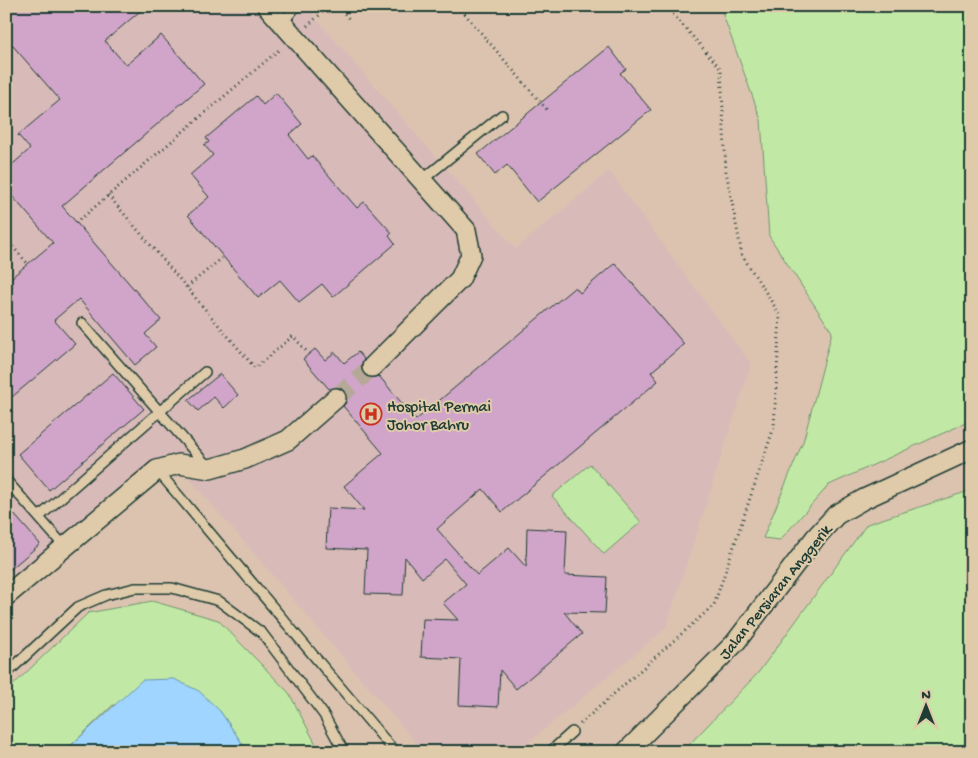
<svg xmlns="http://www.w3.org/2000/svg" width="978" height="758" font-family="'Gochi Hand',sans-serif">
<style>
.built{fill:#d8bab8}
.green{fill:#c1e9a5;stroke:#70936c}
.water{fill:#9fd5fe;stroke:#6c98ad}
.building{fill:#d0a5c9;stroke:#1f3d34}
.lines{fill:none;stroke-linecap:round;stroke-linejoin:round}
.minor-tunnel{stroke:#b6a897;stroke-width:19;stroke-dasharray:19 9;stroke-linecap:butt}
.service-casing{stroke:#1f3d34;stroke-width:12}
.minor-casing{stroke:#1f3d34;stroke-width:22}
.path{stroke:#1f3d34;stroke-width:3;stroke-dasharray:1 4;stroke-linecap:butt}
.service{stroke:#dfcbaa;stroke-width:9}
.minor{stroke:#dfcbaa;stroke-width:19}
.labels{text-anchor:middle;stroke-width:4;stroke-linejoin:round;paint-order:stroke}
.poi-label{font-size:16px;fill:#1f3d34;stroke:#dfcbaa;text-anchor:start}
.street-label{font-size:16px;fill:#1f3d34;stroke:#dfcbaa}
</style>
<rect width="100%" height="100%" fill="#dcc3b0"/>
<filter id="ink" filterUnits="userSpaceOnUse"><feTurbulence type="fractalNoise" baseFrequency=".02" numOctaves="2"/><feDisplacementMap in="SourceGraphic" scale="10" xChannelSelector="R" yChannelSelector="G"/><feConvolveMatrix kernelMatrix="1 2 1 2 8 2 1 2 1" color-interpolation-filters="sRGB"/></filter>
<g filter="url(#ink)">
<!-- built -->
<path class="built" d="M6,6H305L516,249L609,171L751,364L666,628L517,752H424L178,465L6,605Z"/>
<!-- green -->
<path class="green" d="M723,6H972V420L829,485L780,540L763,538L803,442L832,332L769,236L761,120L721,9Z
M590,464L641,522L604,554L552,496Z
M972,490V752H682L758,673L867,524Z
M152,601L218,620L289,693L320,752H248L220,711L113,705L64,752H6V692L88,613Z"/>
<!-- water -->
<path class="water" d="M174,679L199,691L220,711L248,752H64L142,680Z"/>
<!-- building -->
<path class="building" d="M6,6H146L105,41L126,65L161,35L204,84L62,206L161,320L145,334L156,347L135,365L79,299L54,320L75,344L6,402V282L53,243L6,189V170L30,149L18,135L60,100L6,38Z
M609,47L626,69L620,73L651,110L537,202L507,165L495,175L478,154Z
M276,93L302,124L289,135L308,159L312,156L357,208L364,202L392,233L389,236L395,244L333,297L322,284L299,302L280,280L258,298L188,215L209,197L190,175L213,155L204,145L209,142L206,138L256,96L263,105Z
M615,263L684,344L651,372L658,381L502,512L483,489L437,529L477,575L509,548L526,567L527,528L567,530L565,575L607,577L605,613L564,612L582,634L516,689L500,670L498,707L459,705L461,659L421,657L423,619L458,620L443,603L466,584L445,559L422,578L405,557L403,595L365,594L367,550L326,548L328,508L364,510L344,486L383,453L343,406L347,401L345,391L339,387L329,389L303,359L315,349L325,360L335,352L344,363L358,352L364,359L361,365L364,375L370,378L379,376L416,420L575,287L580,293Z
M113,373L144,409L49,490L18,454Z
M220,374L238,395L224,408L214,397L198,411L188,400Z
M6,505L40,544L6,573Z"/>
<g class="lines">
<!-- minor-tunnel -->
<path class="minor-tunnel" d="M336,398L372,367"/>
<!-- service casing -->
<g class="service-casing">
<path id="service" d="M282,24L296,6
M421,181L502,115
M82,323L208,467
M157,470L395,752
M6,480L64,546
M39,517L205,372
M6,674L78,607L106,595L135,588H172L219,601L262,633L324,715L344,752
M550,752L572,732"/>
</g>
<!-- minor casing -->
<g class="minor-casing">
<path id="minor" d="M267,6L466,230L471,255L460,279L372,367
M6,596L157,470L179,464L210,469L245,459L288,440L336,398
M626,752L735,643L815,538L836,515L864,499L972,449"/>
</g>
<!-- path -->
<path class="path" d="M338,6L350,20
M458,6L548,111
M307,26L330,6
M108,195L255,368L293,336L309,354
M76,223L281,48
M6,239L28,264
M187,287L222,258
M580,724L714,605L774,427L780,315L742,255L726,171L721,69L666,6"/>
<!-- service -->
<use href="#service" class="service"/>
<!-- minor -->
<use href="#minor" class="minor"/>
</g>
</g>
<!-- icons -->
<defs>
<g id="hospital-ring" transform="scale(1.125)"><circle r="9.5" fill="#dfcbaa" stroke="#c8321e" stroke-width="1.5"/><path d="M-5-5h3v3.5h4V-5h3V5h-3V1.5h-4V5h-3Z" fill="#c8321e"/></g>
</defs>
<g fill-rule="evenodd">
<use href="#hospital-ring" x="371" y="414"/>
</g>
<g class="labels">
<!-- poi labels -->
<g class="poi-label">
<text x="387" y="411">Hospital Permai<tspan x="387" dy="18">Johor Bahru</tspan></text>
</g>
<!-- street labels -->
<g class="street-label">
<text transform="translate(774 591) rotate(-51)" y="6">Jalan Persiaran Anggerik</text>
</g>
</g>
<!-- margin -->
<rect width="978" height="758" fill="none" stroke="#dfcbaa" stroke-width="25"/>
<rect x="12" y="12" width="953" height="733" fill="none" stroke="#1f3d34" stroke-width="2" filter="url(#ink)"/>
<!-- north arrow -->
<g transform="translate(926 706)" stroke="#dfcbaa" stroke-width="4" paint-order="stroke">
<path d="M0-4L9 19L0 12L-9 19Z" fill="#1f3d34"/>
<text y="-8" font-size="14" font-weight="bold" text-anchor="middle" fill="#1f3d34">N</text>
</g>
</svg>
